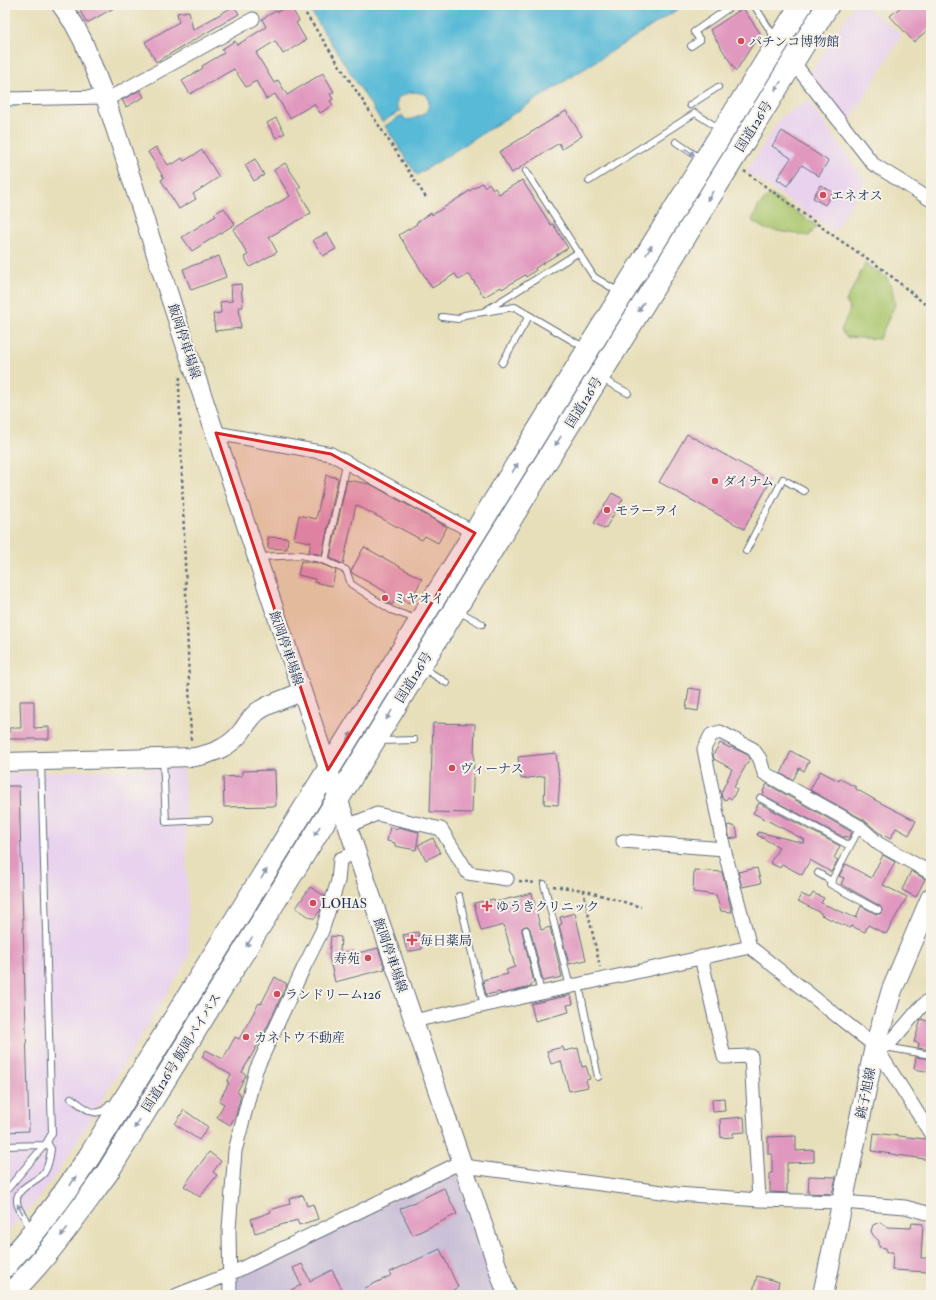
<svg xmlns="http://www.w3.org/2000/svg" width="936" height="1300" font-family="'IM FELL Double Pica','Noto Serif JP',serif">
<style>
.built{fill:#e8d2ee}
.industrial{fill:#c9bfd7}
.green{fill:#aac66d;stroke:#627a66}
.water{fill:#59bad7;stroke:#3a749a}
.lines{fill:none;stroke-linecap:round;stroke-linejoin:round}
.stream{stroke:#59bad7;stroke-width:4}
.building{fill:#e198bf}
.lane-casing{stroke:#626d7e;stroke-width:8}
.street-casing{stroke:#626d7e;stroke-width:15}
.secondary-casing{stroke:#626d7e;stroke-width:20}
.primary-casing{stroke:#626d7e;stroke-width:22}
.highway-casing{stroke:#626d7e;stroke-width:24}
.path{stroke:#626d7e;stroke-width:2.5;stroke-dasharray:3 3;stroke-linecap:butt}
.lane{stroke:#fff;stroke-width:6}
.street{stroke:#fff;stroke-width:13}
.secondary{stroke:#fff;stroke-width:18}
.primary{stroke:#fff;stroke-width:20}
.highway{stroke:#fff;stroke-width:22}
.oneway{fill:#8d97ae}
.marked{fill:#d62828;fill-opacity:0.2;stroke:#d62828;stroke-width:3;stroke-linejoin:round}
.poi-dot{fill:#d1495b;stroke:#f7f3e8;stroke-width:1.5}
.labels{text-anchor:middle;stroke-width:4;stroke-linejoin:round;paint-order:stroke}
.poi-label{font-size:13px;fill:#1b2f5e;stroke:#f7f3e8;text-anchor:start}
.street-label{font-size:13px;fill:#1b2f5e;stroke:#f7f3e8}
</style>
<rect width="100%" height="100%" fill="#f7f3e8"/>
<filter id="ink" filterUnits="userSpaceOnUse"><feTurbulence type="fractalNoise" baseFrequency=".025" numOctaves="2"/><feDisplacementMap in="SourceGraphic" scale="8" xChannelSelector="R" yChannelSelector="G"/><feConvolveMatrix kernelMatrix="1 2 1 2 8 2 1 2 1" color-interpolation-filters="sRGB"/></filter>
<filter id="wash" filterUnits="userSpaceOnUse"><feTurbulence type="fractalNoise" baseFrequency=".012" numOctaves="4" result="noise"/><feDisplacementMap in="SourceGraphic" scale="16" xChannelSelector="R" yChannelSelector="G"/><feGaussianBlur stdDeviation="0.9" result="paint"/><feColorMatrix in="noise" values="0 0 0 0 0 0 0 0 0 0 0 0 0 0 0 0 0 1.4 0 .05"/><feComposite in="paint" operator="in"/></filter>
<g filter="url(#wash)">
<rect width="100%" height="100%" fill="#e7dfba"/>
<!-- built -->
<path class="built" d="M854,5H864L902,35L849,122L809,76Z
M808,100L862,176L866,180L835,231L746,172L781,117Z
M184,768L189,957L60,1169L30,1209L5,1235V773Z"/>
<!-- industrial -->
<path class="industrial" d="M457,1173L499,1295H235V1278L442,1177Z"/>
<!-- green -->
<path class="green" d="M770,194L817,226L809,236L765,229L752,221L758,207Z
M865,264L887,278L892,288L895,305L879,339L846,337L841,331L850,309L846,301Z"/>
<!-- water -->
<path class="water" d="M315,5H678L677,10L417,175L385,126L402,115L406,120C419,118 434,112 427,95C415,91 411,91 399,97L396,105L400,111L382,122L310,10Z"/>
<g class="lines">
<!-- stream -->
<path class="stream" d="M5,106L15,105"/>
</g>
<g id="blocks">
<!-- building -->
<path class="building" d="M90,5H119L87,23L80,11Z
M290,5L299,21L296,23L306,40L283,54L275,41L256,53L274,83L278,80L287,95L323,73L334,92L330,94L333,99L330,101L333,105L320,113L314,104L290,118L275,94L266,99L256,81L246,87L234,69L190,94L182,81L203,68L202,66L224,53L222,49L235,41L237,45L266,27L262,19L276,11L277,12Z
M903,5H931V27L914,42L890,16Z
M234,6L239,14L156,62L145,42L179,22L177,13L189,11L193,30Z
M743,8L760,33L736,71L710,30Z
M140,90L144,97L126,107L122,100Z
M566,111L582,136L562,149L559,143L512,173L499,152Z
M276,118L285,133L276,138L267,123Z
M782,131L828,161L819,176L802,165L787,186L777,179L791,158L772,146Z
M156,147L168,165L171,163L173,164L182,158L184,161L202,150L219,177L193,194L196,199L179,209L161,180L164,178L148,152Z
M255,159L264,175L254,181L245,165Z
M285,163L301,187L298,189L311,213L269,237L277,252L250,267L244,257L248,255L233,229L290,196L274,170Z
M522,180L551,225L553,224L568,248L535,268L536,270L526,277L525,275L502,289L501,287L484,297L469,274L459,280L455,274L432,288L399,235L417,224L416,223L431,213L432,215L482,183L484,187L489,183L493,189L495,188L499,194Z
M820,185L833,192L825,205L813,198Z
M224,208L235,224L192,251L182,237L216,216L214,214Z
M327,233L336,249L323,256L313,240Z
M219,256L226,277L191,290L183,269Z
M241,284L243,307H239L241,328L215,331L213,314L221,313L220,302L232,301L231,285Z
M687,434L771,480L744,529L659,482Z
M326,475L338,478L322,555L309,552L311,542L294,539L299,515L316,519Z
M347,480L370,484L447,527L438,543L425,536L422,540L356,505L343,564L330,558Z
M612,493L623,499L605,529L594,523Z
M268,537L288,538L287,549L268,548Z
M364,547L422,579L409,603L397,597L392,605L382,599L386,592L352,573L351,571Z
M301,561L319,563L336,570L332,586L314,582L315,579L298,575Z
M689,688L701,690L698,711L686,709Z
M20,701H34V728L49,727V739H9V728H21Z
M433,723L475,724L472,813L430,812Z
M720,743L730,748L731,747L748,755L750,758L734,787L737,789L732,799L728,797L726,800L722,798L721,793L732,769L714,759L713,755Z
M791,751L809,761L804,771L799,768L793,780L781,774Z
M556,753L559,778H560L558,805L544,804L545,776L521,779L518,757Z
M275,770L276,806L224,807L223,777L242,776V771Z
M820,771L839,781L840,779L856,787V789L877,801L916,821L909,835L896,828L890,839L878,832L864,820L810,790Z
M767,784L852,832L849,838L845,836V838L763,795L764,792L763,791Z
M5,786H19L29,1131L5,1132Z
M759,803L840,846L834,858L838,860L831,872L810,860L802,875L782,864L780,868L770,863L779,847L757,835L758,832L804,843L805,840L753,813Z
M729,825L736,827L738,837L730,839L727,826Z
M390,827L398,829V827L419,832L416,850L395,846V843L387,841Z
M433,838L440,853L426,860L418,845Z
M883,855L895,862L883,885L907,897L886,934L868,925L865,932L851,926L850,928L821,915V913L798,901L801,894L810,898L813,893L824,898L821,903L856,918L861,906L876,914H880L882,910L880,906L841,884L844,878L839,876L846,864L871,878Z
M757,868L761,883L742,887L738,872Z
M694,870L722,872L732,912L721,911L716,895L693,892Z
M911,871L925,879L916,897L902,890Z
M310,887L325,896L321,909L315,918H311L296,908Z
M532,893L541,930L550,927L562,977L543,981L530,929L528,926H525L522,928V931L534,983L531,984V987L501,994L500,992L486,995L483,980L508,974L506,970L515,967L504,925L481,931L474,903L494,899L495,902Z
M575,913L586,960L569,964L559,925L562,924L560,917Z
M418,932L422,949L407,952L403,935Z
M331,936L341,937L340,953L353,950L354,954L378,948L385,969L335,982L329,956Z
M275,977L287,984L265,1032L242,1072L246,1075L237,1092L241,1095L236,1115L230,1125L217,1117L224,1104L219,1101L229,1083L227,1082L231,1075L202,1057L206,1050L223,1059L235,1037L239,1039L259,1003L261,1004Z
M571,995L573,1004L567,1005L569,1012L535,1021L531,1004Z
M921,1019L931,1022V1050L918,1048L919,1043L914,1042Z
M563,1047L564,1051L578,1048L582,1067L586,1066L590,1079L586,1080L588,1087L569,1091L561,1061L551,1064L547,1051Z
M916,1057L931,1059V1072L914,1069Z
M724,1098L725,1111L713,1112L712,1099Z
M184,1110L208,1127L199,1140L175,1124Z
M744,1117L745,1132L733,1133V1137L721,1138L720,1119Z
M874,1133L925,1139L931,1142V1160L872,1151Z
M796,1136V1151L814,1150V1162L787,1163V1193L770,1192V1173H772V1154H768V1137Z
M209,1152L221,1161L213,1172L217,1175L200,1197L184,1186Z
M809,1176L836,1177L832,1194L808,1193Z
M444,1188L457,1214L413,1235L400,1209Z
M303,1195L307,1206L313,1204L318,1219L299,1225L297,1220L255,1233L251,1219L271,1212L270,1210L290,1204L289,1199Z
M880,1222L887,1227L911,1228L912,1223L923,1224L921,1258H930L929,1272L892,1270L893,1252H886V1248L879,1247V1241L873,1235L871,1231L873,1225Z
M440,1249L458,1287L453,1290L455,1295H368L365,1288L392,1275L390,1272Z
M302,1264L310,1281L332,1270L345,1295H281L301,1285L293,1268Z
M757,1276L779,1282L776,1295H752Z"/>
</g>
</g>
<g filter="url(#ink)">
<use href="#blocks" fill-opacity="0" stroke="#626d7e" stroke-width="1"/>
<g class="lines">
<!-- lane casing -->
<g class="lane-casing">
<path id="lane" d="M754,5L775,38
M691,46L700,40L694,32L733,5
M690,105L718,87
M676,142L701,159
M526,171L594,277L619,292
M589,181L695,113L720,129
M485,311L579,252
M442,317L458,319L464,315L515,307L585,348
M502,363L529,316
M602,379L628,393
M788,482L804,491
M746,551L783,479
M326,556L346,464
M259,557L301,555L320,559L346,570L351,584L391,610L416,619
M458,611L482,624
M423,668L447,683
M380,741L414,740
M163,759L166,822L209,820
M760,798L850,846
M860,827L830,884L878,910
M818,873L831,881
M544,884L570,987
M459,896L484,1006
M526,930L541,993
M579,985L598,1077
M885,1047L931,1055
M71,1098C84,1107 98,1122 109,1104
M5,1146L45,1145
M5,1192L47,1142L52,1133L41,762
M24,1230L27,1227C28,1216 17,1212 17,1201C16,1187 37,1182 44,1173C49,1166 50,1157 51,1149L47,1142"/>
</g>
<!-- street casing -->
<g class="street-casing">
<path id="street" d="M793,62L873,164L931,200
M5,99L105,97
M106,100L253,19
M216,433L331,454L475,533
M347,826L377,814L441,829L468,873L507,879
M623,841L724,849
M931,873L879,844L860,827L764,773L760,759L753,749L720,732L711,735L704,749L724,849L750,947L875,1046L931,1134
M701,957L724,1057L751,1056L759,1200
M413,1021L750,947
M875,1046L883,1047L890,1043L920,1008L931,998
M177,1295L230,1274L453,1166H463L677,1194L759,1200L842,1202L905,1207L931,1214
M230,1295L229,1229L235,1151L256,1070L303,969L322,931L338,881L340,859L356,853"/>
</g>
<!-- secondary casing -->
<g class="secondary-casing">
<path id="secondary" d="M61,5L74,24L83,41L105,97L184,341L338,798L507,1295
M5,762L195,757C214,753 230,747 242,731C247,724 251,717 257,712C270,702 288,699 302,691"/>
</g>
<!-- primary casing -->
<g class="primary-casing">
<path id="primary" d="M823,1295L875,1046L892,990L931,898"/>
</g>
<!-- highway casing -->
<g class="highway-casing">
<path id="highway" d="M5,1266C36,1232 63,1196 89,1157L801,5
M9,1295C47,1258 76,1215 107,1173L828,5"/>
</g>
<!-- path -->
<path class="path" d="M306,5L302,8L427,199
M744,171L841,241L880,267L931,309
M180,377L179,385L191,742
M519,881L536,883
M553,886L583,890L641,907
M583,890L600,967"/>
<!-- lane -->
<use href="#lane" class="lane"/>
<!-- street -->
<use href="#street" class="street"/>
<!-- secondary -->
<use href="#secondary" class="secondary"/>
<!-- primary -->
<use href="#primary" class="primary"/>
<!-- highway -->
<use href="#highway" class="highway"/>
</g>
<!-- one-way arrows -->
<defs><path id="oneway-solid" d="M-6-.8H1V-3.2L6.5 0L1 3.2V.8H-6Z"/></defs>
<g class="oneway">
<use href="#oneway-solid" transform="translate(778 86) rotate(122)"/>
<use href="#oneway-solid" transform="translate(690 152) rotate(34)"/>
<use href="#oneway-solid" transform="translate(710 196) rotate(122)"/>
<use href="#oneway-solid" transform="translate(649 250) rotate(-58)"/>
<use href="#oneway-solid" transform="translate(641 307) rotate(122)"/>
<use href="#oneway-solid" transform="translate(558 441) rotate(122)"/>
<use href="#oneway-solid" transform="translate(515 468) rotate(-58)"/>
<use href="#oneway-solid" transform="translate(447 579) rotate(-58)"/>
<use href="#oneway-solid" transform="translate(389 715) rotate(122)"/>
<use href="#oneway-solid" transform="translate(349 737) rotate(-58)"/>
<use href="#oneway-solid" transform="translate(317 831) rotate(121)"/>
<use href="#oneway-solid" transform="translate(264 874) rotate(-58)"/>
<use href="#oneway-solid" transform="translate(249 942) rotate(122)"/>
<use href="#oneway-solid" transform="translate(137 1124) rotate(122)"/>
<use href="#oneway-solid" transform="translate(73 1181) rotate(-57)"/>
<use href="#oneway-solid" transform="translate(20 1209) rotate(-119)"/>
<use href="#oneway-solid" transform="translate(64 1232) rotate(127)"/>
</g>
</g>
<!-- marked area -->
<path class="marked" d="M216,433L331,454L475,533L328,770Z"/>
<!-- markers -->
<g class="poi-dot">
<circle cx="741" cy="41" r="4"/>
<circle cx="823" cy="195" r="4"/>
<circle cx="715" cy="481" r="4"/>
<circle cx="607" cy="510" r="4"/>
<circle cx="385" cy="598" r="4"/>
<circle cx="452" cy="768" r="4"/>
<circle cx="313" cy="903" r="4"/>
<path d="M485 900h4v4h4v4h-4v4h-4v-4h-4v-4h4z"/>
<path d="M410 934h4v4h4v4h-4v4h-4v-4h-4v-4h4z"/>
<circle cx="368" cy="958" r="4"/>
<circle cx="277" cy="994" r="4"/>
<circle cx="246" cy="1037" r="4"/>
</g>
<g class="labels">
<!-- poi labels -->
<g class="poi-label">
<text x="749" y="46">パチンコ博物館</text>
<text x="831" y="200">エネオス</text>
<text x="723" y="486">ダイナム</text>
<text x="615" y="515">モラーヲイ</text>
<text x="393" y="603">ミヤオイ</text>
<text x="460" y="773">ヴィーナス</text>
<text x="321" y="908">LOHAS</text>
<text x="496" y="911">ゆうきクリニック</text>
<text x="420" y="945">毎日薬局</text>
<text x="360" y="963" text-anchor="end">寿苑</text>
<text x="285" y="999">ランドリーム126</text>
<text x="254" y="1042">カネトウ不動産</text>
</g>
<!-- street labels -->
<g class="street-label">
<text transform="translate(753 126) rotate(-58)" y="5">国道126号</text>
<text transform="translate(185 341) rotate(72)" y="5">飯岡停車場線</text>
<text transform="translate(583 402) rotate(-58)" y="5">国道126号</text>
<text transform="translate(287 648) rotate(71)" y="5">飯岡停車場線</text>
<text transform="translate(413 677) rotate(-58)" y="5">国道126号</text>
<text transform="translate(391 955) rotate(71)" y="5">飯岡停車場線</text>
<text transform="translate(181 1052) rotate(-58)" y="5">国道126号 飯岡バイパス</text>
<text transform="translate(865 1093) rotate(-78)" y="5">銚子旭線</text>
</g>
</g>
<!-- margin -->
<rect width="936" height="1300" fill="none" stroke="#f7f3e8" stroke-width="20"/>
</svg>
